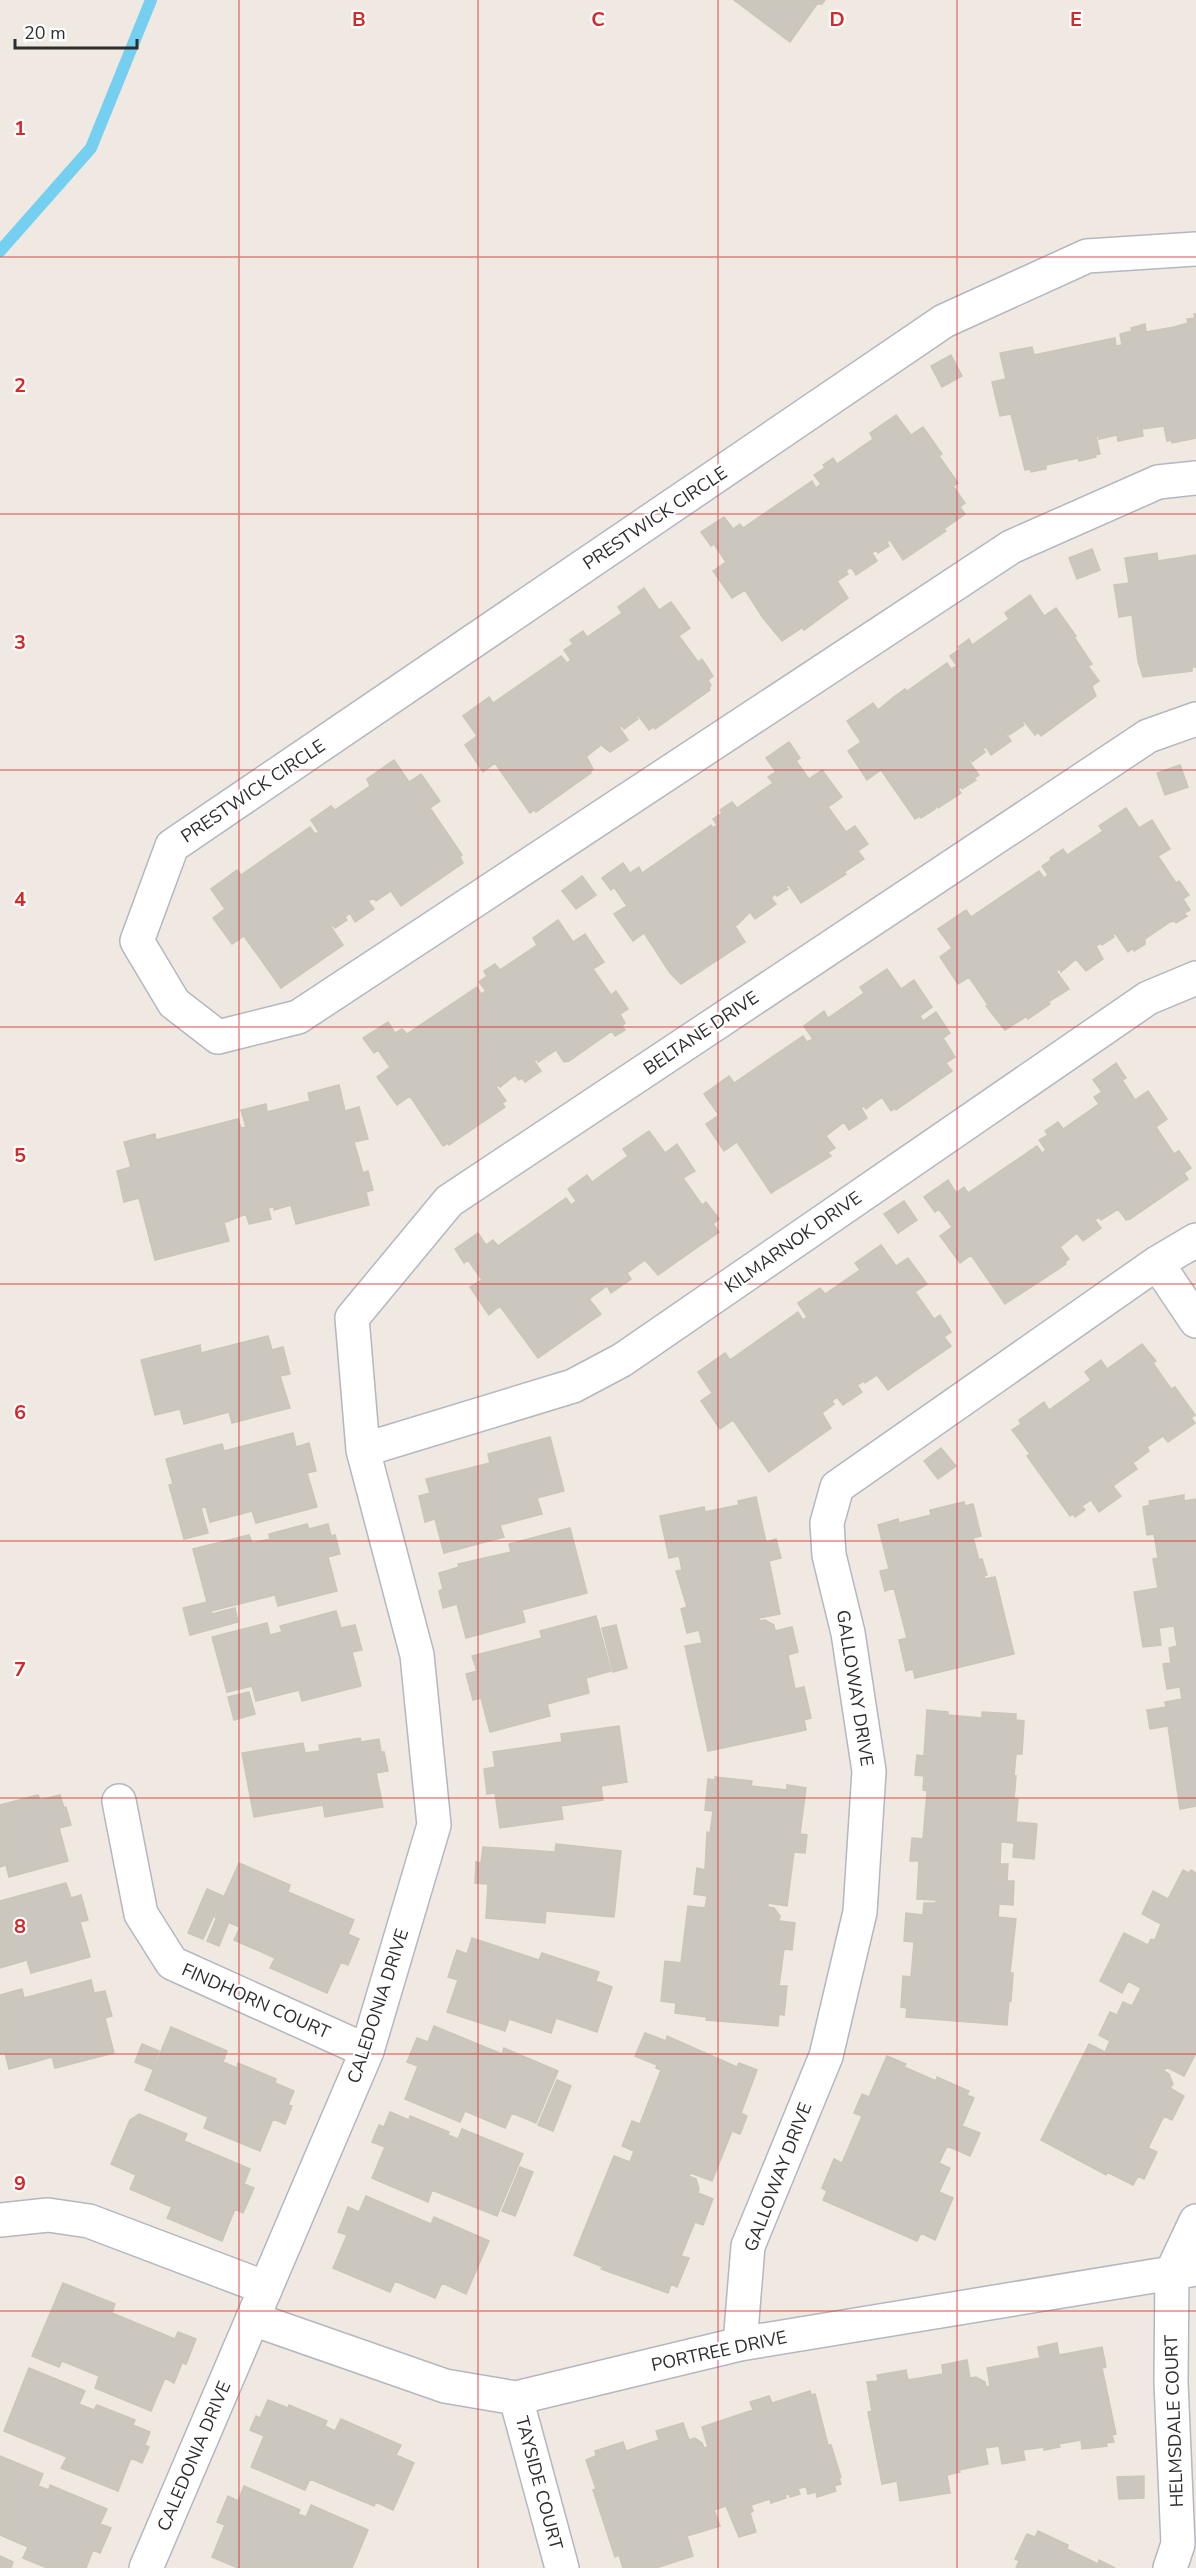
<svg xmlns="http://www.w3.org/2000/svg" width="1196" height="2568" font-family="'Nunito Sans',sans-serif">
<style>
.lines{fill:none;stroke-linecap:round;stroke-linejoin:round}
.stream{stroke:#75cff0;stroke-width:12}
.building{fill:#cbc7bf;stroke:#cbc5ba;stroke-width:1.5}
.minor-casing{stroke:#b4b7c1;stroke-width:36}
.minor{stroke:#fff;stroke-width:33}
.grid{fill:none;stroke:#d62828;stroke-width:1.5;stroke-opacity:0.55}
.labels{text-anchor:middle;stroke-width:4.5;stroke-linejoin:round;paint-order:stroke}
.street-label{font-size:18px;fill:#2e2e2e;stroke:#fff}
.grid-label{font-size:20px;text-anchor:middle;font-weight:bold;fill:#d62828;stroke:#fff;stroke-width:4.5;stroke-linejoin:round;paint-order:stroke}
</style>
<rect width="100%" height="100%" fill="#efe9e1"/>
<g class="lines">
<!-- stream -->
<path class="stream" d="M0,251L91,148L151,0"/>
</g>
<!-- building -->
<path class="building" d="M734,0H825L822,4H817L790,42Z
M1194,314H1196V438L1172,443L1171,440L1167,441L1164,426L1142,429L1143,436L1118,441L1117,435L1099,439L1098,436H1096L1100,454L1095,455L1096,457L1079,461L1078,458L1046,465V469L1031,472L1030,469L1025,470L1011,414L1000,416L992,382L1006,379L1000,353L1032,347L1034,355L1115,338L1116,346L1122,345L1120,334L1132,331L1131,328L1145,324L1146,332L1174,327L1188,323L1187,319L1195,318Z
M951,355L962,376L942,387L931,366Z
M896,415L911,435L923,427L942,454L939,456L958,483L953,486L965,503L960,507L965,514L944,529L946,531L903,560L890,540L887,542L889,546L878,553L876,550L872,553L877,561L856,575L851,567L846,571L848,574L837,581L848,598L804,630L803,627L782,641L763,618L745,590L732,598L713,571L726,562L714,544L711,546L701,532L724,517L733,529L740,524L743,528L812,481L816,488L821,484L814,475L825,468L823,465L833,458L837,464L873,439L870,433Z
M1092,549L1100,570L1077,579L1069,558Z
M1157,553L1158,561L1196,555V667H1192V671L1143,677L1138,661L1132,615L1119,617L1114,585L1129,583L1125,558Z
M644,588L659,610L671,602L690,628L679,636L698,662L702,659L713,676L708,680L711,685L709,688L710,690L655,729L653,727L649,730L638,715L636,717L638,719L624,729L622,726L619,727L628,740L610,752L601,745L587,756L584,752L593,769L590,772L591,773L536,812L534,810L530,813L495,763L483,772L465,745L477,736L463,716L489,697L493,703L561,656L567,663L571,660L564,650L573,644L570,640L583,631L587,637L622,613L618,607Z
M1030,595L1044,616L1056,608L1076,636L1074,637L1092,664L1088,666L1099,681L1092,686L1096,696L1041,736L1038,732L1035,735L1024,721L1022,722L1024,725L1009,735L1007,732L1006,734L1011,741L991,755L986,747L983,749L985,752L972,762L970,759L968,760L979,775L974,778L976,780L962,789L961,787L958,789L961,793L938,808L936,805L935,809L921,818L920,816L915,819L881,770L867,780L848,751L861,742L847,721L873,703L878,710L895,696L905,689L907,691L947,663L951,669L957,666L950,656L960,649L958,647L969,639L972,645L1009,619L1005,613Z
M789,742L800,758L796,761L809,779L822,770L842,797L828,807L846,832L855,826L868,844L858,851L864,859L844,872L846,874L801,903L789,885L786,887L788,889L777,896L775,894L771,898L776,904L755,919L750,912L737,925L733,923L745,942L681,984L670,973L644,933L633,941L614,914L627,906L614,887L611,890L602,878L623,863L630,873L639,867L642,873L711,825L713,828L717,825L713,819L722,813L720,810L732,802L737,808L773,783L768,777L776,772L766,758Z
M394,760L409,782L421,774L440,801L430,808L462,855L460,857L463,863L401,906L391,891L376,901L374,898L368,901L374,909L355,922L350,913L345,917L347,920L335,928L333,925L331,927L343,945L281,988L244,936L232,944L213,918L225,909L211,889L237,870L241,875L310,827L315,834L319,832L311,820L331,806L335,810L370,786L367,779Z
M1180,765L1188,787L1165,795L1157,773Z
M1126,808L1139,828L1152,820L1170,849L1158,856L1176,883L1179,881L1189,895L1183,899L1190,910L1184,913L1187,916L1176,923L1175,921L1170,922L1145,939V944L1134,951L1133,948L1128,952L1115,933L1113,935L1114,937L1102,945L1101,943L1096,946L1103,959L1086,971L1076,959L1061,972L1060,969L1056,971L1069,989L1048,1002L1050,1004L1028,1019L1027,1016L1005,1030L986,1006L988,1005L969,977L958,984L940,957L952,948L938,929L966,910L971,917L1039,871L1044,878L1048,875L1042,866L1051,860L1050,858L1063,849L1067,855L1103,831L1099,826Z
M582,876L596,895L576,909L562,891Z
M558,920L573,942L585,934L604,962L593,969L611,995L616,991L628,1009L620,1014L625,1023L622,1026L625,1030L615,1036L612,1031L569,1061L564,1062L556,1050L538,1062L537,1059L534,1061L541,1071L525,1082L522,1078L519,1080L515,1075L500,1087L498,1085L496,1087L506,1101L502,1103L505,1107L449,1145L448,1143L443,1146L410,1096L397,1105L377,1077L390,1067L378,1050L374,1053L363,1038L388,1022L395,1033L402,1029L407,1034L477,987L481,994L486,991L479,982L487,976L484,971L495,964L500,970L537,945L533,938Z
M887,969L901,989L914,980L932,1007L920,1016L923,1021L936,1012L950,1033L943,1038L955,1057L946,1063L952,1071L896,1110L895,1108L891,1111L882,1097L866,1109L864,1106L861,1108L867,1118L849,1130L844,1122L826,1136L835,1148L828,1152L831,1156L771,1193L737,1142L724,1151L706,1124L719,1115L704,1094L729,1076L734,1083L803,1036L807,1042L813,1039L804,1026L824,1011L828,1018L864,993L860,987Z
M1116,1063L1126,1078L1122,1080L1135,1100L1148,1091L1167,1119L1156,1127L1174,1154L1179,1151L1191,1168L1184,1173L1188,1179L1130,1219L1126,1220L1118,1209L1101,1220L1099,1217L1095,1220L1101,1228L1083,1241L1077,1233L1060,1247L1069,1259L1065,1262L1066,1264L1005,1304L971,1255L960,1263L940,1236L952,1227L939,1209L935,1212L924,1197L948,1180L956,1193L964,1187L968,1193L1037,1146L1042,1153L1046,1150L1039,1140L1048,1135L1045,1131L1058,1122L1063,1129L1099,1104L1094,1097L1102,1092L1093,1080Z
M339,1085L345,1111L359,1107L368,1139L354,1142L363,1173L368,1171L373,1190L366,1192L369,1205L296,1224L291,1205L274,1210V1207L268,1208L271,1219L249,1224L246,1214L226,1222L223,1219L229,1241L155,1260L139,1198L124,1202L117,1171L131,1167L124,1142L155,1134L156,1140L238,1119L241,1128L246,1127L241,1110L266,1104L267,1112L310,1101L308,1093Z
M649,1131L665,1153L677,1144L695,1171L683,1178L702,1205L706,1202L719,1219L713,1224L719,1232L658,1275L645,1260L627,1273L631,1279L611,1293L607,1286L589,1299L601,1314L538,1358L500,1306L489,1315L470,1287L482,1280L468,1260L464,1263L455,1249L478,1233L486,1245L493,1240L498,1246L566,1198L571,1205L576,1201L568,1189L587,1175L592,1182L628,1156L623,1149Z
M904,1201L917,1220L898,1233L884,1214Z
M881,1245L896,1266L908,1258L927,1284L915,1292L934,1319L940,1315L951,1332L944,1337L951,1346L888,1390L877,1375L865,1383L864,1381L857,1385L862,1392L843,1405L837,1397L832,1401L834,1404L822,1413L831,1428L769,1472L733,1420L720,1429L701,1401L712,1393L698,1372L725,1353L730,1360L798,1312L803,1320L807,1317L798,1303L820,1288L825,1294L860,1270L855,1263Z
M268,1336L272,1350L283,1347L290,1374L280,1376L290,1408L232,1423L229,1412L184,1424L180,1409L155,1415L141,1360L200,1345L201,1353Z
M1142,1344L1156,1361L1153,1363L1171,1389L1175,1387L1195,1415L1191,1418L1195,1423L1168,1442L1163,1436L1147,1447L1149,1451L1133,1463L1137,1469L1113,1486L1121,1496L1099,1512L1091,1500L1082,1506L1085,1510L1075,1517L1073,1514L1070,1516L1027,1456L1030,1454L1012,1430L1021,1424L1019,1420L1044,1402L1049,1410L1091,1380L1085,1372L1101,1360L1107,1369Z
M293,1433L296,1447L309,1443L316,1471L307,1473L317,1507L256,1523L252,1511L210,1522L206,1507L201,1508L208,1533L184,1539L169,1485L173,1484L166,1459L222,1444L224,1451Z
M550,1437L564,1491L537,1498L542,1514L500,1525L504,1537L444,1553L435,1519L425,1522L419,1496L430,1493L426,1479L490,1463L488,1454Z
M941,1448L956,1466L938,1479L924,1461Z
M1184,1495V1501L1196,1499V1806L1180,1809L1168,1726L1150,1729L1147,1710L1166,1707L1165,1702L1182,1699L1180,1687L1167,1689L1163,1664L1171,1663L1169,1648L1177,1646L1174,1626L1159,1628L1161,1645L1143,1647L1134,1592L1158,1588L1153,1559L1158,1558L1154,1534L1147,1535L1143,1507L1150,1505L1149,1501Z
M756,1497L766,1542L776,1539L781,1558L769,1561L780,1614L759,1618L760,1621L765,1620L774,1625L775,1631L792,1627L798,1652L788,1655L795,1689L804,1687L811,1718L804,1720L806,1730L708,1751L685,1646L702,1643L699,1630L687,1633L681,1609L687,1607L676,1571L682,1570L679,1556L669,1558L660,1516L704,1507L705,1512L739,1505L738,1501Z
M964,1502L965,1506L973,1504L981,1536L973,1538L979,1560L982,1559L987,1575L984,1576L985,1579L995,1577L1014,1654L915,1678L913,1669L906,1671L899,1640L907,1638L894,1588L885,1591L880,1571L889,1569L878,1525L898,1519L899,1523L931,1515L930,1510Z
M307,1524L309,1529L328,1524L331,1536L335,1535L340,1554L328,1557L337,1591L278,1606L275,1595L211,1611L212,1614L235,1608L238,1622L190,1635L183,1608L207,1602L193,1549L249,1535L252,1543L270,1539L269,1534Z
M570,1528L587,1593L522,1610L525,1622L466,1638L457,1604L443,1608L439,1591L443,1589L439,1573L459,1567L458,1564L511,1552L509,1544Z
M336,1611L341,1628L355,1625L362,1650L352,1652L361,1686L302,1701L299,1690L256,1701L252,1686L227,1692L212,1637L267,1623L270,1635L282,1632L280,1626Z
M596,1616L611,1671L586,1678L589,1693L547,1704L550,1716L490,1732L481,1698L473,1700L466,1674L477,1671L472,1656L542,1638L540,1631Z
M616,1625L627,1668L613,1672L602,1628Z
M249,1692L255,1714L234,1720L228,1697Z
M927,1710L948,1712V1715L982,1718V1712L1016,1714V1720L1024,1721L1022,1754H1016L1014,1776H1016L1014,1799H1018L1016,1822L1037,1824L1034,1859L1013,1857L1014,1843L1001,1842L1000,1864H1008L1007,1881H1014L1013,1905L999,1904L998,1917L1016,1919L1010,1973H1013L1011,2001L1009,2000L1007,2025L906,2017L907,2008L901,2007L903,1976L911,1977L914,1942L904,1941L906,1913L923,1915L924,1903H936V1900L917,1899L919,1861H910L912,1838L923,1839L927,1791L923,1790L924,1776L915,1775L917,1755L924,1756Z
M619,1726L627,1782L601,1786L603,1800L561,1806L563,1819L500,1828L495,1793L487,1794L484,1769L495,1767L493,1752L562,1742L561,1734Z
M360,1738L361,1742L379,1739L381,1752H384L388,1771L376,1773L383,1807L325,1817L323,1805L254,1817L242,1753L303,1743L305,1753L320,1751L319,1745Z
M715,1777L752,1781L751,1786L787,1790V1785L806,1788L800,1834L807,1835L805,1853L794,1852L787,1906L768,1903V1907L774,1908L780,1916L779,1921L795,1923L792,1950L784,1949L779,1986H787L784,2015L779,2014L778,2026L706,2020L707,2017L675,2013L676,2003L661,2001L665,1961L681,1963L688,1906L705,1908L707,1896L694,1894L697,1868L705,1870L707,1832L710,1833L713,1811L705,1810L708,1779L715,1780Z
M38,1795L40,1800L60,1795L64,1808L66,1807L71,1825L59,1828L68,1861L9,1877L6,1865L0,1867V1805Z
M556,1844L621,1851L614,1917L546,1911L545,1923L486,1918L488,1884L475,1883L476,1862L481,1863L483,1847L555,1852Z
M239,1863L290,1885L288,1892L354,1920L348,1934L359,1939L348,1965L341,1962L327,1993L270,1968L275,1958L234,1940L240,1927L215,1917Z
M1183,1870L1189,1873L1191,1870L1196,1873V2053L1184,2076L1166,2067L1164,2071L1169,2074L1173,2084L1170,2088L1184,2096L1172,2120L1164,2116L1148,2148L1157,2152L1144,2179L1138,2176L1133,2185L1107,2172L1106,2175L1041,2140L1089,2044L1105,2052L1110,2041L1099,2035L1110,2012L1117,2015L1123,2002L1132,2006L1141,1988L1128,1981L1122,1993L1100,1981L1124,1933L1148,1945L1151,1939L1155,1940L1161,1924L1142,1914L1153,1891L1168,1899Z
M66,1883L71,1898L81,1895L88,1920L80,1922L90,1957L31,1973L27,1960L0,1968V1901Z
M207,1889L223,1896L203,1939L188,1933Z
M216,1919L228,1924L219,1946L207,1941Z
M472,1938L539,1960L542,1953L599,1972L596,1981L612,1987L597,2032L556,2018L551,2033L509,2019L505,2031L447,2012L458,1980L448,1977L457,1950L467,1954Z
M91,1980L94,1993L105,1991L112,2016L105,2018L114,2053L55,2068L52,2057L9,2069L5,2053L0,2054V1995L22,1989L24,1998Z
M434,2026L502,2054L504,2048L558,2071L536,2123L512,2113L505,2128L465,2111L460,2122L405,2099L418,2066L407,2062L417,2038L428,2042Z
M171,2027L227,2051L223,2062L237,2068L238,2063L276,2079L275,2083L294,2091L288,2105L292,2106L285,2124L273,2119L260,2151L204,2128L208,2117L145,2090Z
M645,2033L666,2041L667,2036L737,2067L739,2063L757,2070L741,2113L747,2116L740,2134L732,2131L712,2181L691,2173L689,2176L696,2179L699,2189L698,2193L713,2199L703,2225L695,2222L681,2256L689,2258L677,2287L671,2284L668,2293L601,2269L603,2267L574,2255L614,2156L630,2162L634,2151L622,2146L632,2121L640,2124L661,2070L656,2068L657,2065L635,2056Z
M142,2044L159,2051L152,2069L135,2062Z
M887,2056L906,2064L904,2067L936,2081L937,2077L969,2091L967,2095L974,2098L962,2126L980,2133L970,2156L947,2146L939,2163L950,2168L939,2192L953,2198L935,2240L921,2233L917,2241L823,2200L827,2191L822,2188L834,2159L842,2163L862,2116L854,2113L862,2094L869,2097Z
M557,2080L571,2086L553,2131L538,2125Z
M390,2112L409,2120L410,2116L449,2132L448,2135L458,2139L462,2129L523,2154L497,2216L432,2190L428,2202L372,2178L385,2147L372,2142L379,2125L384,2127Z
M139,2114L187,2134L184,2141L250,2169L244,2184L254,2188L243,2213L235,2209L222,2241L167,2218L172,2207L130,2189L136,2175L111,2164L130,2120Z
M520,2167L533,2172L515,2216L502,2211Z
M366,2196L431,2224L434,2217L489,2241L466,2294L442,2283L435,2298L395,2281L390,2292L333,2268L347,2235L338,2232L348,2207L359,2212Z
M63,2283L115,2304L112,2313L175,2339L178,2332L196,2339L186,2364L182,2363L174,2383L165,2378L151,2411L95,2388L99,2376L62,2361L59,2367L32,2356Z
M1057,2343L1059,2355L1102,2347L1106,2367L1102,2368L1116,2434L1112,2435L1114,2442L1106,2443L1107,2446L1082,2449L1081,2440L1059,2444L1060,2447L1044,2450V2447L1023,2450L1025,2460L1002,2464L999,2446L985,2448L988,2464L959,2470L960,2472L947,2475L950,2493L900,2501L897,2481L882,2484L868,2412L872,2411L867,2382L878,2381L877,2375L906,2370L908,2380L943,2374L942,2365L967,2360L970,2378L976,2377L985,2382L986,2387L990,2386L987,2368L1040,2358L1038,2347Z
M29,2368L85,2391L79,2404L94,2410L97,2405L135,2420L133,2425L150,2432L145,2445L149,2447L142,2463L131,2458L118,2491L61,2468L67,2457L4,2431Z
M810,2391L811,2395L815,2394L828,2445H831L841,2477L839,2478L841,2484L834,2486L836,2491L817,2497L816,2492L808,2494L806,2486L798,2489L800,2494L790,2497L789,2494L785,2495L786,2498L771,2503L770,2499L751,2505L753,2511L750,2513L756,2532L739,2537L726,2506L714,2510L720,2526L687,2536L693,2556L656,2568H623L619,2555L615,2557L593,2490L596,2489L586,2460L596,2456L595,2451L623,2442L626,2451L659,2440L656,2431L683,2423L689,2440L695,2438L702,2443L704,2448L708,2447L702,2427L753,2410L750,2402L769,2396L772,2403Z
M268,2400L288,2408L289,2405L327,2421L325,2426L335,2431L341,2419L401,2445L396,2455L414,2463L393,2510L376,2502L374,2506L310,2479L305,2490L251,2467L264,2436L250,2430L256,2416L260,2418Z
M0,2456L43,2474L38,2486L49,2490L50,2485L107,2509L100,2524L111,2528L100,2553L93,2550L86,2568H47L23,2558L28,2547L0,2535Z
M1144,2476V2498L1119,2499L1117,2477Z
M244,2486L300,2510L298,2514L306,2517L311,2505L368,2530L352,2568H238L212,2557L225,2525L217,2522L228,2496L238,2501Z
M1038,2531L1068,2545L1067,2549L1098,2564L1099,2560L1115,2568H1016L1019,2561L1015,2559L1027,2534L1035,2537Z
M0,2556L13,2562L11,2568H0Z"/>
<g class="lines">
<!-- minor casing -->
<g class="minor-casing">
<path id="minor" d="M1196,249L1087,256L944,321L172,846L137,941L174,1003L218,1037L298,1017L1011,547L1158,482L1196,478
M1157,1263L1196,1321
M363,1450L573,1386L622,1360L1148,998L1196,978
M119,1801L141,1914L172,1963L367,2051
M0,2220L48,2215L89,2221L266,2288
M253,2319L445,2386L516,2398L740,2344L1196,2269
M740,2344L748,2246L826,2056L860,1912L869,1771L848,1633L829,1555L827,1523L837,1487L1157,1263L1196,1240
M516,2398L562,2568
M146,2568L367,2051L434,1825L417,1655L363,1450L352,1318L449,1201L1148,736L1196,719
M1170,2568L1178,2544L1171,2382L1172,2272L1196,2221"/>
</g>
<!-- minor -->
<use href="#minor" class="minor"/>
</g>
<!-- grid -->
<path class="grid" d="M239,0V2568M478,0V2568M718,0V2568M957,0V2568M0,257H1196M0,514H1196M0,770H1196M0,1027H1196M0,1284H1196M0,1541H1196M0,1798H1196M0,2054H1196M0,2311H1196"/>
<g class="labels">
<!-- street labels -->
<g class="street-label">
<text transform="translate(655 518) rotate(-34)" y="6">PRESTWICK CIRCLE</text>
<text transform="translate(253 791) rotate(-34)" y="6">PRESTWICK CIRCLE</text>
<text transform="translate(701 1033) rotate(-34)" y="6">BELTANE DRIVE</text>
<text transform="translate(793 1242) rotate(-35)" y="6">KILMARNOK DRIVE</text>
<text transform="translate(855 1688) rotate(81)" y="6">GALLOWAY DRIVE</text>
<text transform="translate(256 2001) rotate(24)" y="6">FINDHORN COURT</text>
<text transform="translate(378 2006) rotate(-72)" y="6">CALEDONIA DRIVE</text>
<text transform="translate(778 2177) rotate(-69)" y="6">GALLOWAY DRIVE</text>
<text transform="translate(719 2351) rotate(-12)" y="6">PORTREE DRIVE</text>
<text transform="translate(1174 2421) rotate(-92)" y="6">HELMSDALE COURT</text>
<text transform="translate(194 2456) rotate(-67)" y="6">CALEDONIA DRIVE</text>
<text transform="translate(539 2483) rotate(75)" y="6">TAYSIDE COURT</text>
</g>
</g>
<g class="grid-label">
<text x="359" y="26">B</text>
<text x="598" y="26">C</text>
<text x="837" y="26">D</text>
<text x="1076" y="26">E</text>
<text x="20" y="135">1</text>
<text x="20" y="392">2</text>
<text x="20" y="649">3</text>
<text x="20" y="906">4</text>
<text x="20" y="1162">5</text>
<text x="20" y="1419">6</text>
<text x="20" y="1676">7</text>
<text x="20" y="1933">8</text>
<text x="20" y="2190">9</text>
</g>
<!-- scale -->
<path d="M15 39v9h122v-9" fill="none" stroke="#2e2e2e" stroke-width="3"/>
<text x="24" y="39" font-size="18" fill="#2e2e2e" stroke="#ffffff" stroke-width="4.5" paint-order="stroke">20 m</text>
</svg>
